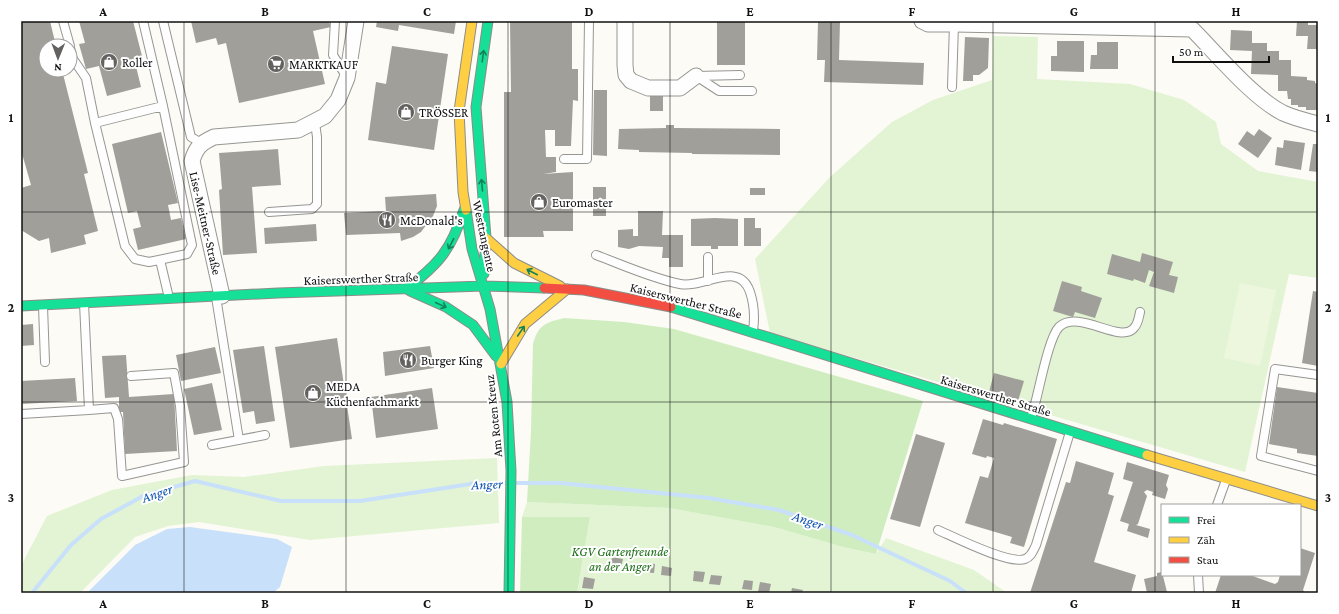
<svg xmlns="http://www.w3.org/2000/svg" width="1339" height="614" font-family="'Crimson Pro',serif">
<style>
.green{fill:#e2f4d3}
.forest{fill:#d0edc0}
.pitch{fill:#edf7dd}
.water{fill:#c8e0fa}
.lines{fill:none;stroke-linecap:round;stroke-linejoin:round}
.stream{stroke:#c8e0fa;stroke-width:4}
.building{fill:#a09f9a}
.lane-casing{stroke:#969693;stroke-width:10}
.street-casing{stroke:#969693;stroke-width:17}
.fast-casing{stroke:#8d8c8a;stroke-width:11}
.slow-casing{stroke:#8d8c8a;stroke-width:11}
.jam-casing{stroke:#8d8c8a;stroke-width:11}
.lane{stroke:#fffefe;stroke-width:8}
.street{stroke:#fffefe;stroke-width:15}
.fast{stroke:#16e098;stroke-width:9}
.slow{stroke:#ffcf43;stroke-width:9}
.jam{stroke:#f24e42;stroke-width:9}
.oneway{stroke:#13825b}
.grid{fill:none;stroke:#101010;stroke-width:1;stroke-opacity:0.55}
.labels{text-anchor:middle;stroke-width:4;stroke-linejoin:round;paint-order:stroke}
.poi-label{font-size:13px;fill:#101010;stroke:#fff;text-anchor:start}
.street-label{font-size:13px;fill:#101010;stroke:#fff}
.park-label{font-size:13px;font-style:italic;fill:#1e6f18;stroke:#fff}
.water-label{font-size:14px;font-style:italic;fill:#0b50af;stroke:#fff}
.neatline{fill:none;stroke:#101010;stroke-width:1.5}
.grid-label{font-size:13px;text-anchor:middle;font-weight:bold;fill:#101010}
</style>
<rect width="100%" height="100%" fill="#fcfbf5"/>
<!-- green -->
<path class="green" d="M993,36L1038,37L1037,79L1130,84L1184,100L1216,122L1221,144L1258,171L1318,182V278L1289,274L1245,472L770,333L755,259L830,177L892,122L933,100L992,80Z
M497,458L499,523L310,540L199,522L168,526L135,537L80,593H21V566L47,516L112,490L192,475L244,477L324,466Z
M527,502L669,508L774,527L843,547L876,554L886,538L974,570L1007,593H577L590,517H522Z"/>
<!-- forest -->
<path class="forest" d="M564,318L624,322L674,329L923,401L876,554L843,547L774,527L669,508L527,502L531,431L533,344C539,324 545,323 564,318Z
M522,517H590L577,593H520Z"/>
<!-- pitch -->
<path class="pitch" d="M1240,283L1276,290L1260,366L1224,358Z"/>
<!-- water -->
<path class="water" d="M190,527L277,539L292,547L280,587L273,593H87L135,545L167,529Z"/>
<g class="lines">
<!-- stream -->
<path class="stream" d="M516,483H560L709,498L779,510L852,535L950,581L966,593
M32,593L71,545L101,519L143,496L195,481L281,501H360L477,483H506"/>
</g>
<!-- building -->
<path class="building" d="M21,21H50L56,46H46V70H62L88,173L84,174L98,231L84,235L86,244L51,253L49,238L39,241L21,230V188L31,185L21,150Z
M79,21H133L142,56L134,58L141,87L107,96L99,66L86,69L79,44L85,43Z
M191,21H329L331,27L313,31L325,84L239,103L226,43L218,45L216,38L196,43Z
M377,21H456L454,34L399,25L398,31L376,27Z
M510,21H572V69H578V101L573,100L571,146H555V130H545L546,157H556V172L543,174L573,172V231H543L544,237H504V92H511Z
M717,21H745V65H717Z
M818,21H840L839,60L924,63L923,85L824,82L825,60H817Z
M1297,21H1308V25H1318V49H1307L1308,36H1296Z
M1231,30L1252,31V43H1267V51H1279V60H1291V76L1307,77V80L1315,81V83L1318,84V110H1306V107H1298V105H1291V99H1288L1287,91H1278V75L1251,74L1252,51L1230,50Z
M965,37L989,38L988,68L979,75H973V81H963Z
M1057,41H1084V72L1051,71V56H1057Z
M1097,42H1118V69H1090L1091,55H1097Z
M392,46L448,54L434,150L368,140L376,82L386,84Z
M594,90H607V156L593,155Z
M650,96H663V111H650Z
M666,125H674V128L780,129V155L692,154V153L639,152V150L618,149L619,129L666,128Z
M1259,129L1272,138L1258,158L1238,144L1247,131L1254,136Z
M161,132L178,203L168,205L171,220L181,218L186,239L138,250L133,229L141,227L137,211L128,213L112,144Z
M1284,140L1305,143L1301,170L1275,165L1277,147L1283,148Z
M1313,144H1318V172L1309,171Z
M278,149L281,185L252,187L257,253L223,255L219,190L222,189L219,153Z
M593,187H606V216H593Z
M750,188H765V195H750Z
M436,194L437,206L433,216L421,232L413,237L401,241L400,233L346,235L344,213L386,211L385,197Z
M638,211H663L662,235H683V267H669V258H662L663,247L639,246L629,249L618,247V230L633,229V236H638Z
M715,218L738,219V246H718V249H711V246H691V219Z
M744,218H755V228H761V246H744Z
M316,224L317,241L265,244L264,228Z
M1142,253L1173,262L1169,275L1178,277L1174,293L1149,286L1154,272L1149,270L1145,283L1134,279L1133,281L1107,274L1112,254L1140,262Z
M1062,281L1082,287L1081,291L1102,298L1095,318L1075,312L1073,317L1053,311Z
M1313,291L1318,292V366L1302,363Z
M33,324L34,345L21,346V325Z
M337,338L352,439L290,448L275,347Z
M264,346L275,421L256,424L254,411L243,413L233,350Z
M430,346L434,368L385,376L383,352Z
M215,347L221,373L181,381L176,355Z
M126,355L129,397L174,394L177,451L125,454L123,412H119V397L105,398L102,356Z
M994,373L1024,381L1018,401L989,392Z
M75,378L77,401L21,404V381Z
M212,383L222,430L194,435L184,389Z
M1277,387L1318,393V456L1297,453V449L1269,444Z
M432,388L438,429L376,438L371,397Z
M983,419L1003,425L1004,423L1057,439L1024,547L1010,543L1012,537L965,523L980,476L988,478L994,458L987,456L986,458L972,454Z
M916,434L945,443L920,527L890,519Z
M1076,461L1114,473L1108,494L1114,496L1094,562L1136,575L1131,593H1030L1066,482L1070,483Z
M1127,462L1169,475L1166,485L1168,489L1165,499L1152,495L1153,492L1147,490L1144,492L1147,496L1138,524L1136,525L1150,529L1148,538L1127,531L1129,524L1120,521L1133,482L1123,479Z
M1300,548L1315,553L1303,590L1305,593H1215L1221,575H1250L1275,584L1278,582L1280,575H1300Z
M612,557L623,559L621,567L611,565Z
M644,563L655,564L654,573L643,572Z
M662,566L672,568L671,576L661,575Z
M694,571L705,572L703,582L693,581Z
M1162,572L1167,592L1147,593L1144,579L1157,576V573Z
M711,575L722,576L720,585L709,584Z
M584,577L595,579L593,589L582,588Z
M744,580L753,581L752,590L742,589Z
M760,582L771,584L769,593L758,592Z
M792,588L803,590L802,593H791Z"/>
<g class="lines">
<!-- lane casing -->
<g class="lane-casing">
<path id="lane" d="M63,21L70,46
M163,21L191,137L201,143
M335,21L333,55L346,76
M70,48L73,59L86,78L95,123L163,106L143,21
M696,76L719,91H752
M696,76L740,75
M952,87L954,24
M95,123L125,246L135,259L149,262L187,254L192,245L163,106
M564,159H587L589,21
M269,212L312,209L317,204V137L315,123
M596,255C623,265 651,278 680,284C703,289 739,259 750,292C754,304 755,317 753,331
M160,260L169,298
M708,281V257
M216,297L239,440
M84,303L89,410L114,408L118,419L122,476L184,462L180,406L174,373L131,376
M43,306L45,362
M1318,375L1275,369L1261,456L1318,471
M21,414L89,410
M1031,418C1038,399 1047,340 1059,327C1078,309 1119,343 1133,329C1138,325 1139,317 1140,312
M212,445L265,435
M1217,505L1226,480
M938,530C954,537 1009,565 1025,559C1031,557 1033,551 1036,545L1070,432
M1198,575L1199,593"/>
</g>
<!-- street casing -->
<g class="street-casing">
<path id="street" d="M625,21V65L626,75L631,81L648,88H680L696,76
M922,21L928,24H954L1192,29C1217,54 1252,97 1283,113C1294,118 1306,121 1318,124
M222,296L192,161C196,147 201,143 214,137L298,130L325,116L338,100L347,78L356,21"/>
</g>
<!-- fast casing -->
<g class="fast-casing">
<path id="fast" d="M466,210L472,249L490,309L507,402L511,471L509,593
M484,274L486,238L476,107L488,21
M406,289C439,264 451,250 464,210
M410,291L446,307L473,325L496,356
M21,306L278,293L484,286L544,288
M671,307L1147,455"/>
</g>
<!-- slow casing -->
<g class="slow-casing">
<path id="slow" d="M466,210L463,192L459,111L472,21
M486,238L514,263L560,286
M501,364L525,324L567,289
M1147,455L1318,506"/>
</g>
<!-- jam casing -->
<g class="jam-casing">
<path id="jam" d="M544,288L584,290L671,307"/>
</g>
<!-- lane -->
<use href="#lane" class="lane"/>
<!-- street -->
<use href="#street" class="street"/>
<!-- fast -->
<use href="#fast" class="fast"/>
<!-- slow -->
<use href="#slow" class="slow"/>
<!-- jam -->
<use href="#jam" class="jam"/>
</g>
<!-- one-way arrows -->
<defs><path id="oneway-shaft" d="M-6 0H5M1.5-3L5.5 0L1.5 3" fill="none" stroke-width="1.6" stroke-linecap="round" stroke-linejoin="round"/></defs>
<g class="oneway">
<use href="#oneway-shaft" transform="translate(483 56) rotate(-82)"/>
<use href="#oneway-shaft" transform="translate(482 185) rotate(-95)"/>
<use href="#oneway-shaft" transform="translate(451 244) rotate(117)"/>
<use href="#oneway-shaft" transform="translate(532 272) rotate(-153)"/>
<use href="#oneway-shaft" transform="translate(441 305) rotate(25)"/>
<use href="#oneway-shaft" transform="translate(521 331) rotate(-56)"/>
</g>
<!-- grid -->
<path class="grid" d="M184,21V593M346,21V593M508,21V593M670,21V593M831,21V593M993,21V593M1155,21V593M21,212H1318M21,402H1318"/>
<!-- icons -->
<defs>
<g id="shop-disc" transform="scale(0.9)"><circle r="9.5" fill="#636260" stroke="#fff"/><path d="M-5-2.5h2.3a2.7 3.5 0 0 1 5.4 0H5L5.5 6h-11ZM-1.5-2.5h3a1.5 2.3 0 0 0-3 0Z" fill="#fff"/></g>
<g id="supermarket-disc" transform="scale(0.9)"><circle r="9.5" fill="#636260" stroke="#fff"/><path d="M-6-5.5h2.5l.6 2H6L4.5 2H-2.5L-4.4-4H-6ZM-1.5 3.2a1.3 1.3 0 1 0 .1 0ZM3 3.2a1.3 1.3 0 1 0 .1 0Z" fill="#fff"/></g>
<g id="restaurant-disc" transform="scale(0.9)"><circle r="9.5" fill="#636260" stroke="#fff"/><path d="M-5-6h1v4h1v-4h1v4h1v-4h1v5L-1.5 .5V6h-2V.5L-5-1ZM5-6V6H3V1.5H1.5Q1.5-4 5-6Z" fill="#fff"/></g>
</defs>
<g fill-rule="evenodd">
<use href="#shop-disc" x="109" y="62"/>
<use href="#supermarket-disc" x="276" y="64"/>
<use href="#shop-disc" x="406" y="112"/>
<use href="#shop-disc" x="539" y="202"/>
<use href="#restaurant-disc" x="387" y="220"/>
<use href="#restaurant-disc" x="408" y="360"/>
<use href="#shop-disc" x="313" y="393"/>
</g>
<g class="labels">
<!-- poi labels -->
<g class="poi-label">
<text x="122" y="67">Roller</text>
<text x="289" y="69">MARKTKAUF</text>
<text x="419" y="117">TRÖSSER</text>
<text x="552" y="207">Euromaster</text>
<text x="400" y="225">McDonald's</text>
<text x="421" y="365">Burger King</text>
<text x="326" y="391">MEDA<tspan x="326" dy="15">Küchenfachmarkt</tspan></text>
</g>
<!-- street labels -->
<g class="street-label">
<text transform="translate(206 223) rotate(77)" y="5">Lise-Meitner-Straße</text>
<text transform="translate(485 236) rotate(78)" y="5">Westtangente</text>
<text transform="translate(361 278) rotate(-2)" y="5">Kaiserswerther Straße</text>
<text transform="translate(686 300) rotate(14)" y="5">Kaiserswerther Straße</text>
<text transform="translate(996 395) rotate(17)" y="5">Kaiserswerther Straße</text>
<text transform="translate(493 416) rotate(-96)" y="5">Am Roten Kreuz</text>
</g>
<!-- park labels -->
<g class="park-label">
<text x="620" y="556">KGV Gartenfreunde<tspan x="620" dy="15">an der Anger</tspan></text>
</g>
<!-- water labels -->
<g class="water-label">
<text transform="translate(487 484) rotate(-2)" y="5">Anger</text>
<text transform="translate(157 493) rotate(-19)" y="5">Anger</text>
<text transform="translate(808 520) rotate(19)" y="5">Anger</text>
</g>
</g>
<!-- border -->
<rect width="1339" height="614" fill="none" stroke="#ffffff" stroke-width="44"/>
<!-- legend -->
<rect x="1161" y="504" width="140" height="72" fill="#ffffff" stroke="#9f9f9f"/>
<rect x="1169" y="517" width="20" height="6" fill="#16e098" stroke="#9f9f9f"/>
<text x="1197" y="524" font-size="12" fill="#101010">Frei</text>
<rect x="1169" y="537" width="20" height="6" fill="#ffcf43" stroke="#9f9f9f"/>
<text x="1197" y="544" font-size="12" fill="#101010">Zäh</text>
<rect x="1169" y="557" width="20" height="6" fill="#f24e42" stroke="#9f9f9f"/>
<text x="1197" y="564" font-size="12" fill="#101010">Stau</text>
<!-- north arrow -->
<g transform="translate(58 58) rotate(181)"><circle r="19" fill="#ffffff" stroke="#9f9f9f"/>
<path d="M0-3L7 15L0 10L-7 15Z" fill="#636260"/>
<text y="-6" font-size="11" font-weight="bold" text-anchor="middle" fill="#101010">N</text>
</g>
<!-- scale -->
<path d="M1173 56v6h96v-6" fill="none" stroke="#101010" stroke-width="2"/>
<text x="1179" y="56" font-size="12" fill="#101010" stroke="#ffffff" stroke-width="3" paint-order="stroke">50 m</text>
<rect x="22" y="22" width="1295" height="570" class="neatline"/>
<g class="grid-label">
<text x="103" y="16">A</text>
<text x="265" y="16">B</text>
<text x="427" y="16">C</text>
<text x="589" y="16">D</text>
<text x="750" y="16">E</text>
<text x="912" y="16">F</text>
<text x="1074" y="16">G</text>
<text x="1236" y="16">H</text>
<text x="11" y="122">1</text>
<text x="1328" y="122">1</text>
<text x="11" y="312">2</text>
<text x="1328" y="312">2</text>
<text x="11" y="502">3</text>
<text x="1328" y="502">3</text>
<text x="103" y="608">A</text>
<text x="265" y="608">B</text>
<text x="427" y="608">C</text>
<text x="589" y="608">D</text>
<text x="750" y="608">E</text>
<text x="912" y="608">F</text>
<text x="1074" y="608">G</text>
<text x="1236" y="608">H</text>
</g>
</svg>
